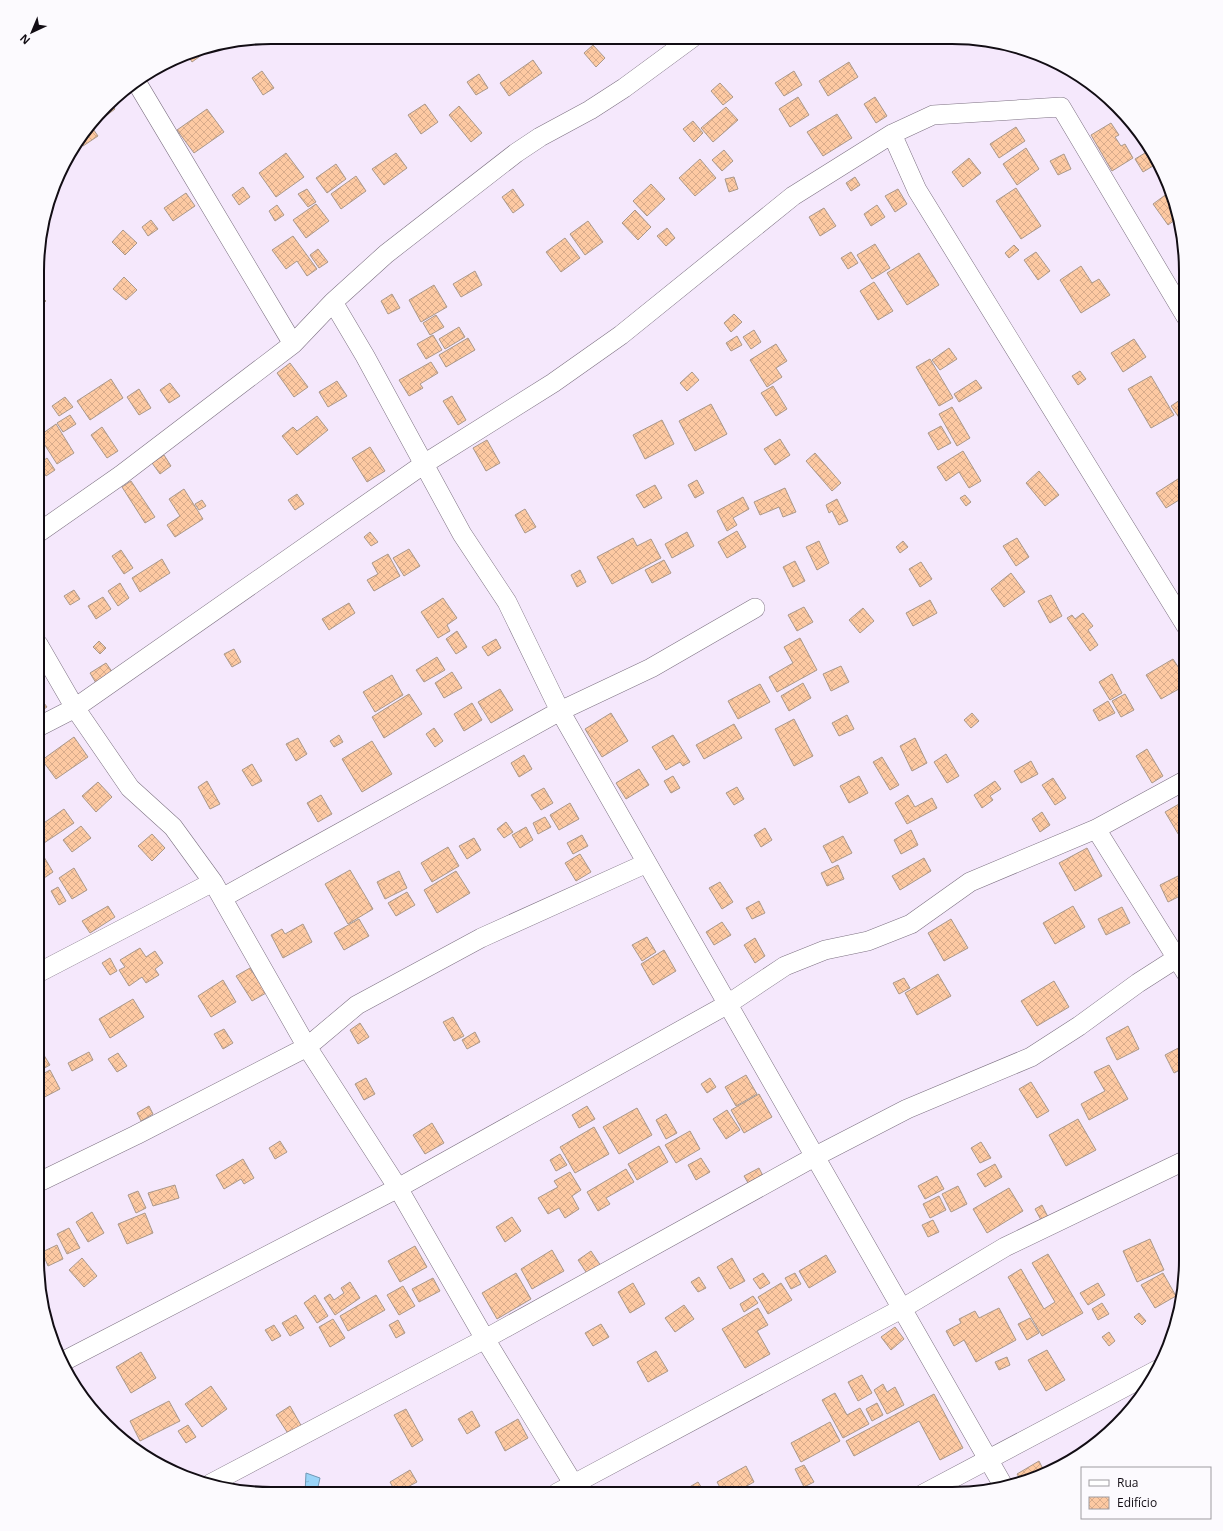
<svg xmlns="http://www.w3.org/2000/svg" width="1223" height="1531" font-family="'Open Sans',sans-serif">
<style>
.water{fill:url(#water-ripples);stroke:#7198b4}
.building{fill:url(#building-cross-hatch);stroke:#aa988a}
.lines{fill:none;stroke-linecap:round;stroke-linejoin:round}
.minor-casing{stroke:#7d7182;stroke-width:20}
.minor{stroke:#fff;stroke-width:19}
.rim{fill:none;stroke:#120d14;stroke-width:2}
</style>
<defs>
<pattern id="water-ripples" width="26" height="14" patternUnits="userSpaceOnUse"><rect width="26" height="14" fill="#9ad4f8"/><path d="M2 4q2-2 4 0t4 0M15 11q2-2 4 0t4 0" fill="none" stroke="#84b5d4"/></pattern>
<pattern id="building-cross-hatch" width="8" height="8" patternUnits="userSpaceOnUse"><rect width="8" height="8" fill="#fdc9a2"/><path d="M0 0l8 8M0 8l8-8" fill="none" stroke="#d8ab8b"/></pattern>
</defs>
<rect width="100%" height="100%" fill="#f5e8fc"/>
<!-- water -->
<path class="water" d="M306,1473L320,1478L318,1487L305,1493Z"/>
<!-- building -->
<path class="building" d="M810,39H820L813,43Z
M593,45L605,58L596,67L584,53Z
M214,46L192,62L187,54L196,49Z
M533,60L542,73L509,96L500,83Z
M849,62L858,77L828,96L819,81Z
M262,71L274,88L263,95L252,78Z
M794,71L802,85L784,96L775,83Z
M479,74L488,88L476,95L467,82Z
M720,83L733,97L723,105L711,91Z
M798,97L809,115L790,127L779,109Z
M875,97L887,116L876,123L864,104Z
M110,103L115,109L103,118L101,115Z
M425,104L438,122L421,134L408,115Z
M459,106L482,133L471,142L449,115Z
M726,107L738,120L713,142L701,128Z
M207,109L224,132L194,153L177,130Z
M837,114L852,138L823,156L807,132Z
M693,121L703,133L694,142L683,129Z
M1111,123L1119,135L1115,137L1121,146L1125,144L1133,158L1112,171L1091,135Z
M91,126L98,136L83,146L79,141Z
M1016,127L1025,141L999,158L990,144Z
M1026,148L1039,169L1017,185L1003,164Z
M724,150L733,161L722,171L712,160Z
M1150,150L1158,163L1143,172L1135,159Z
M286,153L304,177L276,197L259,173Z
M396,153L407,168L384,185L372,169Z
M1064,154L1071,169L1058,175L1050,161Z
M969,158L981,173L963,187L952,172Z
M700,159L716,178L695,196L679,178Z
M336,164L346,179L327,193L316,178Z
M356,176L366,191L341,209L331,194Z
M734,177L738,189L729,192L725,179Z
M855,177L860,185L851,191L846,183Z
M651,184L665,199L647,216L633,201Z
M243,187L250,197L239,205L232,195Z
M1016,188L1041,226L1021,239L996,201Z
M307,189L316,202L308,207L298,194Z
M513,189L524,205L513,213L502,197Z
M898,189L907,204L895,212L885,196Z
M186,193L195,206L173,221L164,208Z
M1168,193L1174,199L1179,217L1168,225L1153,204Z
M316,204L329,221L306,238L293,220Z
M277,205L284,215L275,221L269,211Z
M877,205L885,217L871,226L864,214Z
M824,208L836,226L820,236L809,217Z
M635,210L651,227L638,240L622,223Z
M151,220L158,229L148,236L142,227Z
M588,221L603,242L585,255L570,234Z
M667,228L675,238L666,246L657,236Z
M123,230L137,243L125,255L112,242Z
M293,236L317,269L307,276L297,261L286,269L272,250Z
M565,238L580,258L561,272L546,252Z
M875,244L890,268L872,279L857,255Z
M1014,245L1019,250L1009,258L1005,253Z
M318,249L328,262L319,268L310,255Z
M39,252L43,259L39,262Z
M851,252L858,263L848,269L841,258Z
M1036,252L1050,271L1038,280L1024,260Z
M919,253L939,285L907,305L887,273Z
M1081,266L1092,283L1099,279L1110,295L1081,313L1060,280Z
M475,271L482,285L461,297L453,284Z
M124,277L137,290L126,300L113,289Z
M874,282L893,311L878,320L860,291Z
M434,285L447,307L421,322L409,300Z
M39,294L46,301L39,308Z
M392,294L400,308L388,314L381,301Z
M734,314L742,322L731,332L724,323Z
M436,315L444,327L430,335L423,323Z
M459,327L465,337L445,349L439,339Z
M754,330L761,342L751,349L743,337Z
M433,335L442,350L426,359L417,344Z
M737,336L742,345L731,351L726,343Z
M468,338L475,350L446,367L439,355Z
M1134,339L1146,357L1123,372L1111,353Z
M776,344L787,361L776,368L782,377L767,387L750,360Z
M949,348L957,359L940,370L932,360Z
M930,359L953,398L939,406L916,367Z
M431,362L438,373L420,384L423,388L409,396L399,380Z
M290,363L308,387L294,397L277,373Z
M1080,371L1086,379L1078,385L1072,376Z
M692,372L699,380L687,391L680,383Z
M1151,376L1174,415L1151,428L1128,389Z
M111,379L123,398L90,420L77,401Z
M976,380L982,388L959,402L954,394Z
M337,381L347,396L328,407L319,392Z
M170,383L180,396L169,403L160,390Z
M773,386L787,409L776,416L761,393Z
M139,389L151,408L139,415L127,397Z
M452,396L466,420L458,425L443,401Z
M1186,396V415L1180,419L1171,406Z
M65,397L73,407L59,416L52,406Z
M711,404L727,434L695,451L679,421Z
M952,407L970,438L957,446L939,414Z
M70,415L76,424L63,432L57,423Z
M317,416L328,430L297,455L282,436L293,427L297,431Z
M662,420L674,444L645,459L633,435Z
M56,424L74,453L57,464L39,436Z
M941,426L951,443L938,450L928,433Z
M102,427L118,451L107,458L91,435Z
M780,439L790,455L775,465L764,449Z
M487,440L500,463L486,471L473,448Z
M370,447L385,471L367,482L352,458Z
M963,451L981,481L969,488L959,472L946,481L937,467Z
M815,453L841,483L832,491L806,461Z
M164,455L171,466L160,474L152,463Z
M47,458L55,470L46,476L39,464Z
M1039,471L1059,495L1045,506L1026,483Z
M1181,477L1186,484V511L1179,500L1166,508L1156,493Z
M697,480L704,493L695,498L688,485Z
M131,481L155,517L145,523L122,487Z
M655,485L662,498L644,508L636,495Z
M785,488L796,512L783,517L779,507L760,515L754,502Z
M184,489L203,519L175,537L167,525L180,516L169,499Z
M297,494L304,504L295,510L288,500Z
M965,495L971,502L966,506L960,498Z
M743,497L749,509L733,518L737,525L727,531L717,511Z
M837,499L848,521L839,525L832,511L829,513L826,505Z
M202,500L206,506L199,510L195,504Z
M525,509L536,527L525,533L515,515Z
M737,531L746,547L727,558L718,542Z
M370,532L378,542L371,546L364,537Z
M687,532L694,546L672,558L665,544Z
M633,538L637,546L651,539L661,558L612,584L597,557Z
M1017,538L1029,557L1016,566L1003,546Z
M819,541L829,563L817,570L806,547Z
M903,541L908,547L900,553L896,547Z
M409,549L420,566L404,576L393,558Z
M121,550L133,568L124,574L112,556Z
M388,554L400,576L374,591L367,580L378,574L372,563Z
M162,559L170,573L140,592L132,578Z
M664,560L671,573L652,583L645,570Z
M795,561L805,581L793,587L783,567Z
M921,562L932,579L920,587L909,569Z
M580,570L586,582L577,587L571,575Z
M1011,573L1025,592L1004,607L991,589Z
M120,583L129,598L118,606L108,591Z
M74,590L80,599L70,605L64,596Z
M1051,595L1062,616L1050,623L1038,601Z
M103,597L111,609L96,619L88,606Z
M443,598L457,618L447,625L450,631L438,638L421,612Z
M930,600L937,613L913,626L906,613Z
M349,603L355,613L329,630L322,619Z
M804,607L813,622L797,631L788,615Z
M863,608L874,621L860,633L849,620Z
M1083,613L1093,626L1088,630L1098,645L1090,651L1067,618L1072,615L1075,619Z
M457,631L467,647L456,654L446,639Z
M800,638L817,670L777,692L769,677L793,663L784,647Z
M496,639L501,648L488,656L482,647Z
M99,641L106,648L100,654L93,647Z
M234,649L241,662L232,667L224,654Z
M437,657L445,670L424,682L416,670Z
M1173,659L1186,679V685L1161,699L1146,675Z
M106,663L113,673L96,683L90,673Z
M841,666L849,682L831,691L823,674Z
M452,672L462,688L444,698L435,683Z
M1112,674L1122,693L1110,700L1099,682Z
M392,675L403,695L375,712L363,692Z
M803,683L811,698L789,711L781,696Z
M760,684L770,702L738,719L728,701Z
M500,689L513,710L491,723L478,702Z
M409,694L422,714L384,738L372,717Z
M1125,694L1134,710L1121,717L1112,701Z
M38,695L47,707L38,713Z
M1108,701L1115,713L1099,721L1093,710Z
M472,703L482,720L464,731L454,714Z
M611,713L628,741L602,757L585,729Z
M972,713L979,721L971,728L964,720Z
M847,715L854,729L839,736L832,723Z
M794,719L813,756L794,766L775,729Z
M734,724L742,738L704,759L696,745Z
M434,728L443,741L435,747L426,734Z
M339,735L343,742L334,747L330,741Z
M673,735L690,762L683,766L680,762L666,770L652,747Z
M74,737L88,757L56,779L42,760Z
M298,738L307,754L296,761L286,744Z
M915,738L927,763L912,771L900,746Z
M372,741L392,774L362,792L342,759Z
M1147,749L1163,776L1152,783L1136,756Z
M946,754L959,776L947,783L934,762Z
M524,755L532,769L519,777L511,763Z
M882,757L899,785L890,790L873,762Z
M1031,761L1038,774L1021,783L1014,771Z
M252,764L262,781L252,786L242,770Z
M639,769L649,785L626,799L616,783Z
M673,776L680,788L671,793L664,781Z
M859,776L868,793L849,803L840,786Z
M1053,778L1066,798L1055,805L1042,785Z
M207,781L220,804L210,809L198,787Z
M995,781L1001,789L990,796L993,800L982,808L974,795Z
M98,782L112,797L96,812L82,796Z
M737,787L744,799L734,805L726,793Z
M544,788L553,803L541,810L531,795Z
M321,795L332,814L318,822L307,803Z
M908,795L915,807L932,798L937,808L907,824L895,803Z
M570,803L579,819L559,830L550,815Z
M1179,804L1186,815V834L1180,837L1165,812Z
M64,809L74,823L41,845L38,840V827Z
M1042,812L1050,825L1040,832L1032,819Z
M545,817L551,827L538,834L533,823Z
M506,822L513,832L504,838L497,829Z
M81,826L91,838L72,852L63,840Z
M526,827L533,840L520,848L512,835Z
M765,828L772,840L761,847L754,835Z
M911,830L918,845L901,854L894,840Z
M152,834L165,848L152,861L138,846Z
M582,835L588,846L573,854L567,843Z
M843,836L852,853L832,863L823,846Z
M474,838L481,850L467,859L459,846Z
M448,847L459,866L432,882L421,863Z
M1087,848L1102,876L1075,891L1059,863Z
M41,852L53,872L38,882V853Z
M580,854L591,872L576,881L565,863Z
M924,858L931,871L900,890L892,876Z
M838,865L844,879L827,886L821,873Z
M74,868L87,890L72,899L59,878Z
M350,870L373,909L348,924L325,884Z
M399,871L407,888L385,899L377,882Z
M456,871L470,893L437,913L424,890Z
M1186,872V893L1168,902L1160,885Z
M720,882L733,902L722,909L709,888Z
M58,887L66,901L59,905L51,891Z
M407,892L415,905L396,916L388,903Z
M759,901L765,913L752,919L746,908Z
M108,906L115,917L90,933L82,921Z
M1073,906L1085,927L1055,944L1043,923Z
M1122,907L1130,923L1106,935L1098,919Z
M359,919L369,936L344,950L334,933Z
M951,919L968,948L944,961L928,933Z
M722,922L731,935L714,945L706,932Z
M303,924L312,942L283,958L271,935L282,929L285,934Z
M647,937L656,952L642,961L632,945Z
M755,938L765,956L755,963L744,945Z
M140,948L146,957L155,951L163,963L155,969L159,975L146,983L142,977L129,986L119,970L125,967L120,960Z
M664,950L676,971L653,985L641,964Z
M110,958L117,971L110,975L102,963Z
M250,968L266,993L252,1001L236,976Z
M938,974L951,996L917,1015L905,993Z
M904,978L910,988L899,994L893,983Z
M223,980L236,1002L211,1017L198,996Z
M1054,981L1069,1007L1037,1026L1021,1001Z
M133,999L144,1017L110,1038L99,1019Z
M453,1017L464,1036L454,1041L443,1022Z
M360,1023L369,1037L358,1044L350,1030Z
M1128,1026L1139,1049L1117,1060L1106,1038Z
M224,1029L233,1043L223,1049L214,1034Z
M475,1032L480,1042L467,1049L462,1040Z
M1186,1044V1067L1174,1073L1165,1055Z
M39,1047L50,1065L37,1072V1048Z
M89,1052L93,1060L72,1071L68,1063Z
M118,1053L127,1066L117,1072L108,1059Z
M1109,1065L1128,1099L1089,1120L1081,1104L1105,1091L1094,1072Z
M50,1070L60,1089L37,1101V1077Z
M746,1075L757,1094L736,1106L725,1087Z
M366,1078L375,1094L364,1100L355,1084Z
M710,1078L716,1087L707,1093L701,1084Z
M1031,1082L1049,1111L1037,1118L1019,1089Z
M759,1094L772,1117L744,1133L731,1110Z
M149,1106L153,1114L141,1121L137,1113Z
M587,1106L595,1119L579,1128L572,1115Z
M637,1108L652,1135L619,1154L603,1127Z
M727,1110L740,1130L726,1139L713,1119Z
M666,1114L677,1133L666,1139L656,1120Z
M1078,1119L1096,1150L1066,1166L1049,1135Z
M432,1123L444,1143L425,1154L413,1135Z
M594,1127L609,1154L575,1173L560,1147Z
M690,1131L700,1149L676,1163L665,1145Z
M280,1141L287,1152L275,1159L269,1148Z
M981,1142L991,1158L980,1163L971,1148Z
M659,1146L668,1162L637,1180L628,1164Z
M560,1154L567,1165L556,1171L550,1160Z
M701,1158L710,1172L696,1180L688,1165Z
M243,1159L254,1178L244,1184L241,1179L224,1189L216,1175Z
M995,1164L1002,1177L985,1187L977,1174Z
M759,1168L765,1180L751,1188L744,1176Z
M626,1169L634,1182L606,1198L610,1204L598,1211L587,1192Z
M570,1172L581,1190L572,1196L579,1209L565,1218L559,1208L548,1214L538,1198L558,1187L554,1181Z
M937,1176L944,1189L925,1199L918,1186Z
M175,1185L179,1198L153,1206L148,1193Z
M958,1186L967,1204L951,1212L942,1194Z
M1009,1188L1023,1211L987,1233L973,1209Z
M138,1191L146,1208L136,1213L128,1195Z
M939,1196L946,1210L930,1218L923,1204Z
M1042,1205L1048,1217L1041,1220L1035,1209Z
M92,1212L104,1233L88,1242L76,1222Z
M145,1213L153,1233L127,1244L118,1224Z
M512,1217L521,1231L505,1242L496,1227Z
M933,1220L939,1232L928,1237L922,1225Z
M69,1228L80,1248L67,1254L57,1234Z
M1150,1239L1164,1270L1137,1282L1123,1251Z
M57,1245L63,1259L48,1266L42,1252Z
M415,1246L427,1267L400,1282L388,1261Z
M552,1250L564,1271L532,1289L521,1269Z
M591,1251L603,1269L590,1278L578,1260Z
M1048,1254L1083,1313L1042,1336L1008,1277L1021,1269L1044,1309L1055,1302L1032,1263Z
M826,1255L836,1272L809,1288L799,1271Z
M82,1258L97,1276L84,1287L69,1270Z
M732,1258L745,1281L730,1289L717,1267Z
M1185,1259V1268L1184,1269L1180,1262Z
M516,1273L531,1299L497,1319L482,1293Z
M763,1273L770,1283L760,1289L753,1279Z
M795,1273L801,1284L791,1289L785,1278Z
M1163,1273L1176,1296L1155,1308L1141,1285Z
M699,1277L706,1288L698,1292L691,1282Z
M433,1278L440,1291L419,1302L412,1289Z
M350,1282L360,1298L335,1315L324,1298L330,1294L334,1300L344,1293L341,1288Z
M633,1283L645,1304L630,1313L618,1292Z
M781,1283L792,1300L768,1314L758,1297Z
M1098,1283L1105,1295L1088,1305L1080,1293Z
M403,1286L415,1306L399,1315L387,1295Z
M315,1295L328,1316L317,1323L304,1303Z
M376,1295L385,1310L348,1331L340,1316Z
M753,1296L758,1303L744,1312L740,1304Z
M1102,1303L1109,1314L1098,1320L1092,1309Z
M684,1305L694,1319L675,1332L665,1318Z
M758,1308L768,1325L757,1331L770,1354L745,1368L722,1329Z
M999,1308L1016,1340L976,1362L964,1340L954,1346L946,1331L961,1323L959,1319L975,1311L979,1318Z
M1139,1313L1146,1321L1142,1325L1134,1317Z
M296,1315L304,1328L290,1336L282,1323Z
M1030,1318L1039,1333L1027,1340L1018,1324Z
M333,1319L345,1338L330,1347L319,1327Z
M398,1320L405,1333L396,1338L389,1325Z
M601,1324L609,1337L593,1346L585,1333Z
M274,1325L281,1336L272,1341L265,1330Z
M895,1327L904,1339L891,1350L881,1337Z
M1109,1332L1115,1341L1109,1346L1102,1337Z
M1047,1350L1065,1380L1046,1391L1028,1360Z
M656,1351L668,1371L648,1382L637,1362Z
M141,1352L156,1378L131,1393L116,1367Z
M1007,1357L1010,1365L999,1370L995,1362Z
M862,1375L872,1393L858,1401L848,1382Z
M883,1384L887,1392L895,1387L904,1405L887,1414L874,1390Z
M211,1386L227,1409L202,1427L185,1404Z
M835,1393L847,1415L860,1408L869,1424L843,1438L822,1400Z
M934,1394L963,1448L940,1460L919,1421L854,1456L846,1441Z
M169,1401L180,1421L140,1441L130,1421Z
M877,1403L883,1415L872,1421L866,1409Z
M290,1406L302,1427L289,1435L276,1415Z
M406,1409L423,1440L412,1447L394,1415Z
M472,1411L480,1426L467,1434L458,1419Z
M518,1419L528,1438L505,1451L495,1432Z
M830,1422L840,1441L801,1462L791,1443Z
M188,1425L196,1437L186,1443L178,1431Z
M1039,1461L1045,1473L1022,1482L1017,1474Z
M804,1465L814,1482L804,1487L795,1469Z
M746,1466L754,1482L732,1494L723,1493L717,1482Z
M410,1470L417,1482L396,1493L390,1482Z
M698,1482L705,1493H689L686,1489Z
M716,1487L720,1493H707V1492Z"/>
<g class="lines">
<!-- minor casing -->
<g class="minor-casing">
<path id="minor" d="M137,83L293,344
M892,134L917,190L1186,626
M333,302L365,356L462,534L507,602L560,711L1004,1487
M38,533L121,475L293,344L333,302L386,254L516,153L540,137L590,110L624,88L692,38
M38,644L75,708L130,788L173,827L213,882L307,1047L398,1188L485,1339L579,1493
M38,727L75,708L424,464L553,383L621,335L793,196L892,134L933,115L1061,107L1186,317
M1096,829L1186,973
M222,898L560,711L651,668L755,608
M38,973L213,882
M37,1183L136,1135L307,1047L357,1005L481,938L647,863
M62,1362L398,1188L728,1004L785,966L825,950L868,941L911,924L970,882L1096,829L1186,780
M210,1484L485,1339L816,1156L907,1109L1031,1057L1079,1026L1138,983L1177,958
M557,1493L903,1308L1005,1247L1186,1160
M923,1494L1157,1370"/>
</g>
<!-- minor -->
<use href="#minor" class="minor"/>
</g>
<!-- crop -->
<path d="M0 0H1223V1531H0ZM271 44H952A227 227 0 0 1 1179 271V1260A227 227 0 0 1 952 1487H271A227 227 0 0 1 44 1260V271A227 227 0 0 1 271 44Z" fill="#fcfafe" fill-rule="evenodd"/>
<path class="rim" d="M271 44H952A227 227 0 0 1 1179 271V1260A227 227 0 0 1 952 1487H271A227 227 0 0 1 44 1260V271A227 227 0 0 1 271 44Z"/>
<!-- legend -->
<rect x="1081" y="1467" width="130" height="52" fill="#fcfafe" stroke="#9e9ba0"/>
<rect x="1089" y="1480" width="20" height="6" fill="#ffffff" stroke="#9e9ba0"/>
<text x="1117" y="1487" font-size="12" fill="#120d14">Rua</text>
<rect x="1089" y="1497" width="20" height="12" fill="url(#building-cross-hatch)" stroke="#9e9ba0"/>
<text x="1117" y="1507" font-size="12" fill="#120d14">Edifício</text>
<!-- north arrow -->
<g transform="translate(32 32) rotate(224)" stroke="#fcfafe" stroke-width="3" paint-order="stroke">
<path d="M0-3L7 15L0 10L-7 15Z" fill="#120d14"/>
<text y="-6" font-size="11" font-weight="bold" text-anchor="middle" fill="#120d14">N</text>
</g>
</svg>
